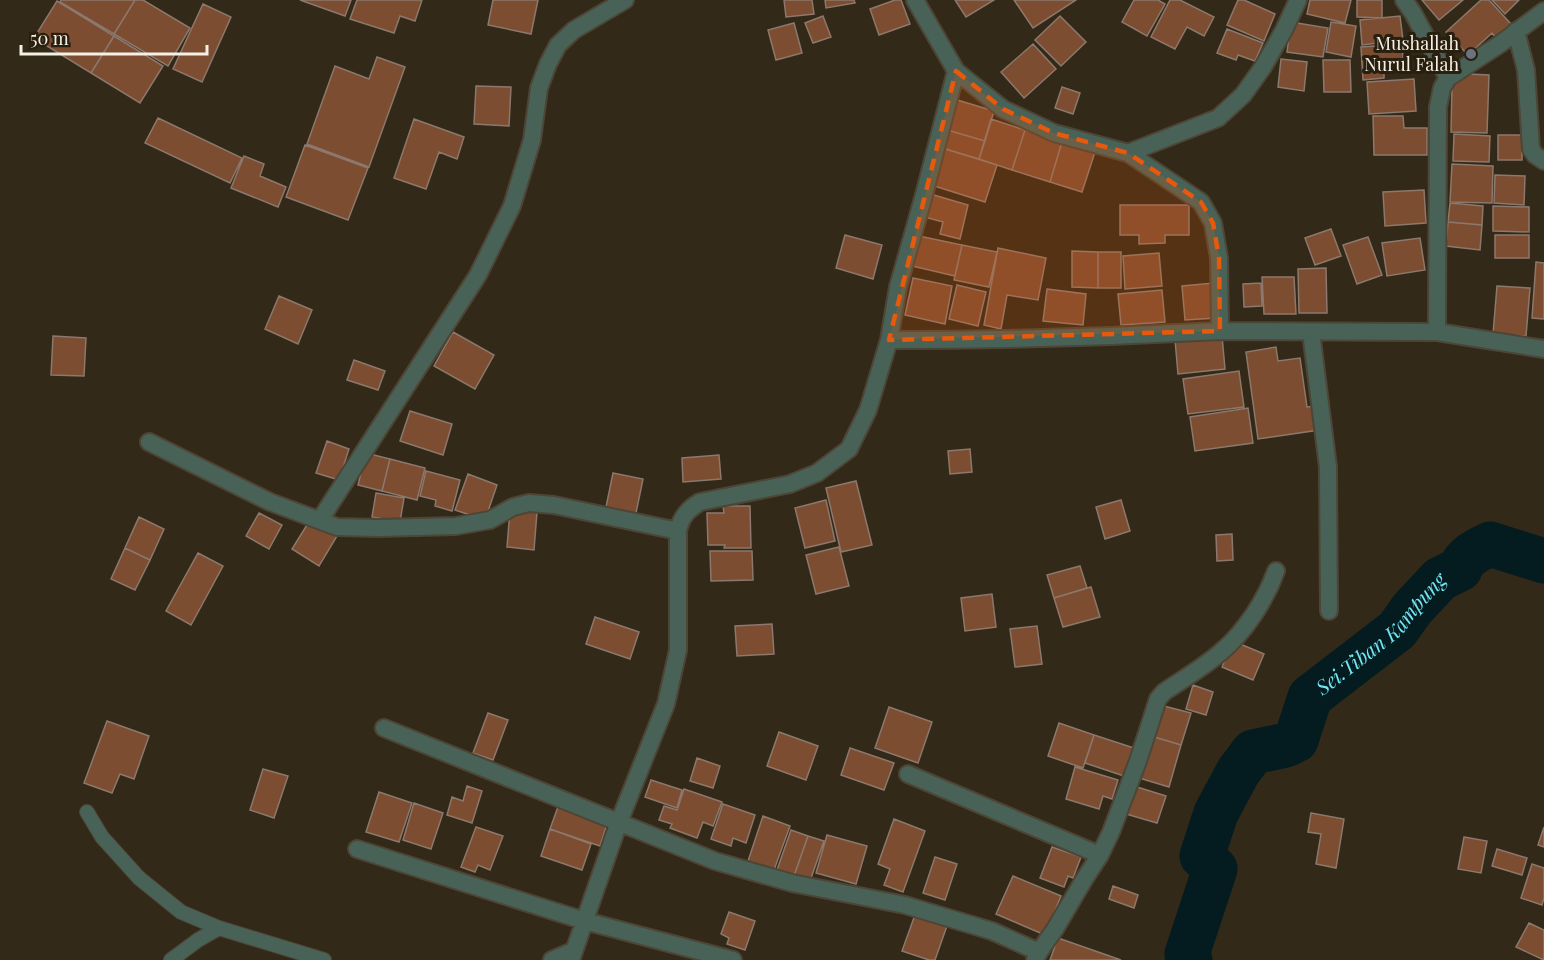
<svg xmlns="http://www.w3.org/2000/svg" width="1544" height="960" font-family="'Playfair Display',serif">
<style>
.lines{fill:none;stroke-linecap:round;stroke-linejoin:round}
.river{stroke:#041c1f;stroke-width:45}
.building{fill:#7c4d31;stroke:#8c786c;stroke-width:1.5}
.service-casing{stroke:#4d4535;stroke-width:16}
.minor-casing{stroke:#4d4535;stroke-width:20}
.service{stroke:#496258;stroke-width:14}
.minor{stroke:#496258;stroke-width:16}
.marked{fill:#e8590c;fill-opacity:0.2;stroke:#e8590c;stroke-width:4.5;stroke-dasharray:12 8;stroke-linejoin:round}
.worship-dot{fill:#6b7280;stroke:#281f0f;stroke-width:2}
.labels{text-anchor:middle;stroke-width:6;stroke-linejoin:round;paint-order:stroke}
.poi-label{font-size:18px;fill:#f5efe5;stroke:#281f0f;text-anchor:end}
.water-label{font-size:20px;font-style:italic;fill:#72e6f2;stroke:#281f0f}
</style>
<rect width="100%" height="100%" fill="#322918"/>
<g class="lines">
<!-- river -->
<path class="river" id="s1" d="M1190,960L1187,954L1215,869L1202,856L1216,813L1238,772L1253,752L1286,745L1296,740L1310,697L1397,630L1412,609L1440,579L1460,569C1464,556 1478,550 1490,544L1544,561"/>
</g>
<!-- building -->
<path class="building" d="M61,0H135L114,34L60,2Z
M135,0H143L190,28L168,66L114,34Z
M300,0H351L345,16Z
M357,0H422L415,21L400,16L394,33L350,19Z
M493,0H538L531,34L488,25Z
M784,0H812L814,14L786,17Z
M825,0H854L855,3L826,8Z
M895,0H901L910,24L879,35L870,9Z
M955,0H994L966,17Z
M1014,0H1076L1033,28Z
M1134,0H1158L1165,4L1147,36L1122,22Z
M1170,0H1180L1214,17L1204,36L1187,27L1175,49L1151,37Z
M1238,0H1244L1275,14L1264,41L1227,25Z
M1310,0H1351L1345,23L1307,14Z
M1357,0H1382V18L1357,17Z
M1422,0H1463L1439,20Z
M1481,0H1489L1511,24L1496,38L1492,33L1468,55L1446,32Z
M1492,0H1519L1505,14Z
M57,1L114,36L91,73L34,38Z
M203,4L231,17L202,82L173,69Z
M823,16L831,37L813,43L805,23Z
M1060,16L1086,42L1061,66L1035,40Z
M1400,16L1403,40L1362,45L1360,20Z
M1291,22L1328,28L1323,57L1287,52Z
M1331,22L1356,26L1351,57L1326,52Z
M794,23L802,53L776,60L768,30Z
M1227,29L1263,43L1255,61L1238,55L1236,60L1217,53Z
M114,36L163,66L140,103L91,73Z
M1033,44L1056,69L1024,98L1001,72Z
M1402,44L1404,70L1384,71V78L1363,80L1361,47Z
M377,57L405,67L369,167L307,144L335,66L369,79Z
M1281,59L1307,62L1304,91L1278,87Z
M1323,60H1350L1351,92H1324Z
M1469,74L1489,75L1487,133L1451,132L1452,86Z
M1414,79L1416,111L1369,114L1367,82Z
M476,86L511,87L509,126L474,124Z
M1062,87L1080,93L1073,114L1055,108Z
M954,99L994,111L985,141L944,129Z
M1373,116H1403L1404,128H1427V155H1374Z
M158,118L242,158L230,183L145,143Z
M414,119L464,137L457,159L439,152L426,189L394,178Z
M991,119L1025,130L1012,170L979,159Z
M944,129L985,141L979,159L939,147Z
M1025,130L1062,142L1050,182L1012,170Z
M1454,134L1490,136L1489,162L1453,161Z
M1498,135H1522V160H1498Z
M1062,142L1095,152L1082,192L1050,182Z
M305,145L368,168L348,220L286,197Z
M939,147L997,165L985,202L928,184Z
M244,156L264,164L260,176L286,187L278,207L231,188Z
M1452,164L1493,166L1492,203L1450,202Z
M1495,175L1525,176L1524,205L1494,203Z
M1424,190L1426,223L1385,226L1383,192Z
M927,193L968,205L960,239L940,234L943,222L921,216Z
M1450,203L1483,206L1482,225L1448,222Z
M1120,205H1189V235H1165V243L1139,244V235H1120Z
M1493,206L1529,207V232L1493,231Z
M1448,222L1482,225L1480,250L1446,246Z
M1331,229L1341,256L1315,265L1305,238Z
M845,235L882,245L873,279L836,268Z
M1495,235H1529V258H1495Z
M919,236L962,245L955,276L912,266Z
M1368,237L1382,275L1357,284L1343,245Z
M1420,238L1425,270L1387,276L1382,243Z
M962,245L997,252L989,287L954,280Z
M998,248L1046,258L1038,300L1007,295L1001,329L984,325Z
M1072,251L1098,252V288L1072,287Z
M1098,252H1121V288H1098Z
M1159,253L1162,286L1125,289L1123,256Z
M1536,262L1544,263V319L1532,318Z
M1326,268L1327,313H1299L1298,269Z
M1262,277H1294L1296,314H1264Z
M913,278L952,286L945,324L905,315Z
M1214,283L1217,318L1185,320L1182,286Z
M1261,283L1262,306L1244,307L1243,284Z
M957,285L986,292L978,326L949,319Z
M1497,286L1530,288L1526,336L1493,334Z
M1047,289L1086,294L1083,325L1043,321Z
M1162,290L1165,322L1121,325L1118,294Z
M279,296L312,310L298,344L265,329Z
M453,332L494,355L475,389L434,366Z
M53,336L86,338L84,376L51,375Z
M1222,336L1225,369L1178,374L1175,340Z
M1276,347L1278,361L1300,358L1307,407L1316,406L1319,430L1258,439L1246,352Z
M354,360L385,371L378,390L347,380Z
M1239,371L1244,407L1188,414L1183,379Z
M1248,408L1253,443L1195,451L1190,417Z
M410,411L452,424L443,455L400,441Z
M327,441L349,449L339,480L316,473Z
M970,449L972,472L950,474L948,451Z
M366,453L390,459L382,491L358,485Z
M719,455L721,479L683,482L682,458Z
M390,459L425,468L417,500L382,491Z
M426,471L460,480L452,511L435,506L436,500L420,496Z
M613,473L643,479L635,518L605,512Z
M468,474L497,485L485,520L455,510Z
M856,481L872,545L841,552L826,488Z
M376,493L404,498L400,522L372,517Z
M826,500L835,541L805,548L795,508Z
M1121,500L1130,531L1105,539L1096,507Z
M723,506H750L751,548H724L725,545H708L707,513H724Z
M510,510L537,512L534,550L507,547Z
M259,513L282,525L269,549L246,536Z
M139,517L164,529L150,560L125,548Z
M310,520L337,536L319,566L292,549Z
M1232,534L1233,560L1217,561L1216,535Z
M839,547L849,586L816,594L806,555Z
M125,548L150,560L135,590L111,579Z
M710,551H752L753,580L711,581Z
M198,553L223,566L191,625L166,611Z
M1080,566L1087,588L1054,598L1047,575Z
M1091,587L1100,617L1063,627L1054,598Z
M992,594L996,627L965,631L961,598Z
M595,617L639,632L630,659L586,644Z
M772,624L774,654L737,656L735,626Z
M1037,626L1042,664L1015,667L1010,629Z
M1233,641L1264,654L1253,680L1222,667Z
M1193,685L1213,692L1206,715L1186,709Z
M1160,705L1191,713L1181,745L1151,736Z
M889,707L932,722L918,763L875,748Z
M488,713L508,720L493,760L473,753Z
M107,721L149,736L134,779L120,774L112,793L84,783Z
M1059,723L1094,735L1083,768L1048,756Z
M779,732L818,746L806,780L767,766Z
M1094,735L1134,748L1124,776L1085,763Z
M1151,736L1181,745L1169,787L1139,778Z
M850,748L894,763L884,790L841,775Z
M697,758L720,766L713,788L690,781Z
M1075,767L1118,780L1112,799L1103,796L1099,809L1066,799Z
M263,769L288,776L274,818L250,810Z
M651,780L682,790L677,808L645,797Z
M467,786L482,791L472,823L447,815L452,797L463,801Z
M1134,786L1166,796L1157,823L1126,814Z
M684,789L722,802L713,826L703,822L697,838L670,828L672,824L659,820L664,806L677,810Z
M379,792L412,803L399,842L366,832Z
M414,803L443,813L431,849L403,840Z
M559,804L608,821L600,846L550,829Z
M723,804L755,815L746,843L733,838L731,846L711,839Z
M1311,813L1344,819L1336,868L1316,864L1321,834L1308,832Z
M763,816L790,826L774,870L748,861Z
M894,819L925,831L903,892L884,885L890,869L878,864Z
M476,827L503,836L490,870L478,865L475,872L461,867Z
M1544,827V847L1538,845Z
M550,829L591,844L582,870L541,856Z
M791,830L808,836L794,876L777,870Z
M827,835L867,846L856,884L816,873Z
M808,836L824,841L810,881L794,876Z
M1464,837L1487,841L1481,873L1458,869Z
M1052,847L1081,857L1073,878L1068,876L1064,887L1040,878Z
M1497,849L1527,858L1522,875L1492,866Z
M935,857L957,864L945,900L923,893Z
M1532,864L1544,868V898L1542,905L1521,898Z
M1013,876L1061,896L1045,935L996,914Z
M1113,886L1138,895L1134,908L1109,899Z
M729,912L755,921L745,950L727,944L729,938L721,934Z
M916,912L948,923L935,960H929L902,951Z
M1529,923L1544,930V960L1516,947Z
M1058,938L1121,960H1050Z"/>
<g class="lines">
<!-- service casing -->
<g class="service-casing">
<path id="service" d="M87,812L102,837L139,878L181,912L219,928
M171,960L198,940L219,928L324,960"/>
</g>
<!-- minor casing -->
<g class="minor-casing">
<path id="minor" d="M915,0L956,71
M1404,0L1413,13L1448,78
M1516,31L1526,70L1531,149L1535,155L1544,161
M1128,153L1218,118L1243,95L1263,67L1284,30L1298,0
M1220,331L1437,332L1544,349
M1311,332L1328,467L1329,611
M1437,332L1438,107L1442,88L1448,78L1500,44L1544,11
M149,442L270,502L337,527L378,528L456,526L490,520L513,507L529,503L554,505L678,531
M320,520L478,275L512,206L532,140L539,88L548,64L558,45L574,30L625,0
M384,728L715,861L792,883L905,905L992,931L1039,952L1035,960
M908,774L1100,855
M357,849L585,921L733,960
M1039,952L1055,929L1085,878L1100,855L1111,832L1138,761L1158,699L1164,692C1183,679 1204,667 1221,652C1245,632 1266,599 1276,571
M552,960L573,951
M571,960L619,822L666,704L678,650V531C681,517 688,509 700,502L790,484L817,473L849,449L868,410L889,340L898,287L924,195L956,71L1003,109L1054,133L1128,153L1201,202L1213,223L1219,258L1220,331C1110,337 999,340 889,340"/>
</g>
<!-- service -->
<use href="#service" class="service"/>
<!-- minor -->
<use href="#minor" class="minor"/>
</g>
<!-- marked area -->
<path class="marked" d="M956,71L1003,109L1054,133L1128,153L1201,202L1213,223L1219,258L1220,331L889,340Z"/>
<!-- markers -->
<circle class="worship-dot" cx="1471" cy="54" r="6"/>
<g class="labels">
<!-- poi labels -->
<g class="poi-label">
<text x="1459" y="50">Mushallah<tspan x="1459" dy="21">Nurul Falah</tspan></text>
</g>
<!-- water labels -->
<g class="water-label">
<text dy="7" stroke="none"><textPath href="#s1" startOffset="417">Sei.Tiban Kampung</textPath></text>
</g>
</g>
<!-- scale -->
<path d="M21 45v9h186v-9" fill="none" stroke="#f5efe5" stroke-width="3"/>
<text x="30" y="45" font-size="18" fill="#f5efe5" stroke="#281f0f" stroke-width="4.5" paint-order="stroke">50 m</text>
</svg>
